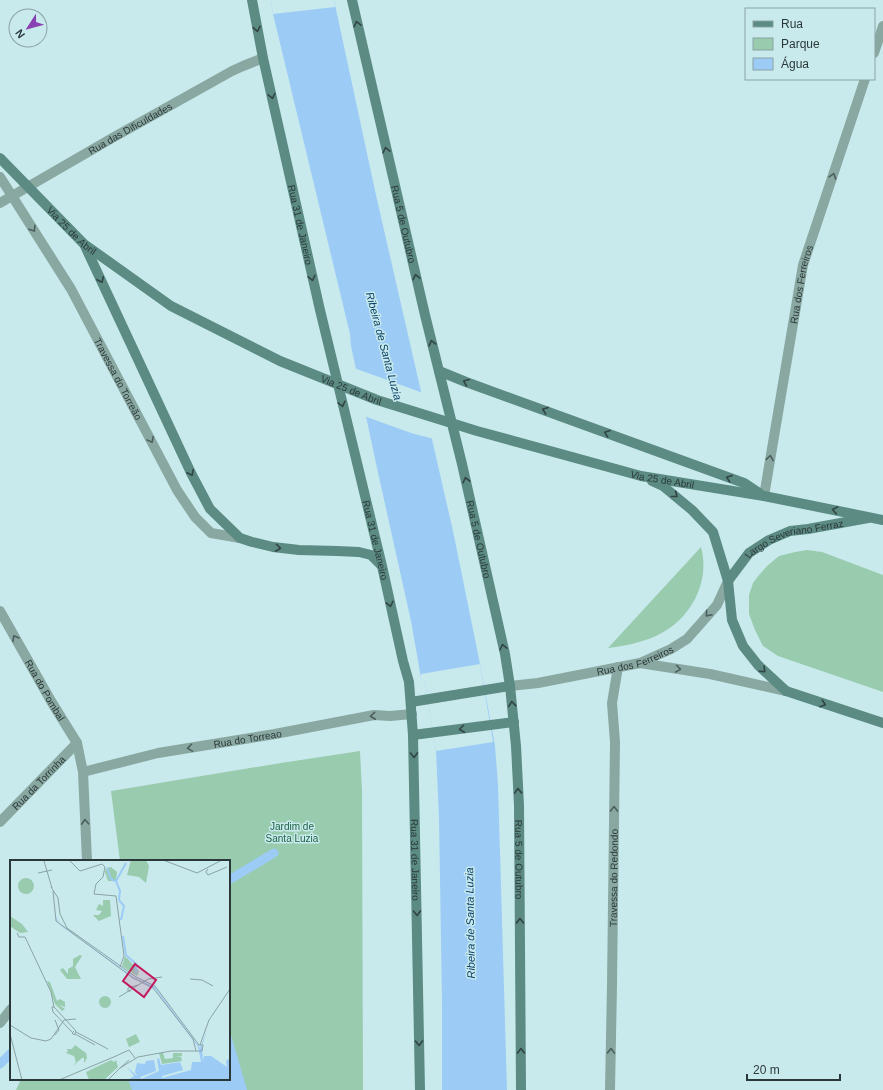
<svg xmlns="http://www.w3.org/2000/svg" width="883" height="1090" font-family="Arial,sans-serif">
<style>
.green{fill:#99cbaf}
.water{fill:#9ccbf6}
.pier{fill:#c9eaed}
.lines{fill:none;stroke-linecap:round;stroke-linejoin:round}
.stream{stroke:#9ccbf6;stroke-width:9}
.street{stroke:#89a8a1;stroke-width:10}
.secondary{stroke:#5b8b82;stroke-width:10}
.oneway{stroke:#324445}
.oneway2{stroke:#4c5f5e}
.labels{text-anchor:middle;stroke-width:3;stroke-linejoin:round;paint-order:stroke}
.street-label{font-size:10px;fill:#2b383a;stroke:#c9eaed}
.park-label{font-size:10px;fill:#1d6344;stroke:#c9eaed}
.water-label{font-size:11px;font-style:italic;fill:#093f67;stroke:#c9eaed}
.inset-river{fill:none;stroke:#9ccbf6;stroke-width:2}
.inset-road{fill:none;stroke:#8aa3a5;stroke-width:1}
.view{fill:#c2185b;fill-opacity:0.15;stroke:#c2185b;stroke-width:2}
.inset-edge{fill:none;stroke:#2b383a;stroke-width:2}
</style>
<rect width="100%" height="100%" fill="#c9eaed"/>
<!-- green -->
<path class="green" d="M701,547C711,584 689,621 656,636C640,643 624,646 608,648Z
M807,550L822,552L883,575V692L778,656L763,646L755,630L749,614V595L753,583L759,575L767,566L779,556L795,552Z
M360,751L362,791L363,1090H16L21,1079H229V861H120L111,791L281,763Z"/>
<!-- water -->
<path class="water" d="M271,0H334L376,195L453,531L480,664L495,746L498,784L507,1090H442V1003L439,818L436,751L425,682L421,678L411,621L377,468L351,346L350,334L273,14Z
M229,1028L247,1090H132L128,1079H229Z"/>
<!-- pier -->
<path class="pier" d="M271,0H334L335,7L273,14Z
M354,368L423,393L434,439L411,433L364,416Z
M480,664L493,742L436,751L425,682L421,678V674Z"/>
<g class="lines">
<!-- stream -->
<path class="stream" d="M229,880L274,853
M0,1064L11,1053"/>
<!-- street -->
<g class="street">
<path d="M874,53L883,26"/>
<path id="s1" d="M0,177L71,289L177,490L195,517L211,533L240,538"/>
<path id="s2" d="M0,203L114,137L232,71L243,66L263,58"/>
<path id="s3" d="M764,496L803,265L865,79"/>
<path id="s4" d="M0,611L51,701L77,743L83,772L87,861"/>
<path d="M640,663L710,674L786,691"/>
<path id="s5" d="M510,686L538,683L640,663L671,649L687,639L717,605L728,581"/>
<path id="s6" d="M83,772L158,753L275,734L374,715L390,716L412,714"/>
<path id="s7" d="M0,822L77,743"/>
<path d="M0,1023L11,1009"/>
<path id="s8" d="M610,1090L612,985L615,742L612,703L618,667"/>
</g>
<!-- secondary -->
<g class="secondary">
<path id="s9" d="M252,0L263,58L320,310L382,566L403,661L409,682L413,735L420,1090"/>
<path id="s10" d="M352,0L425,315L462,464L505,654L510,686L516,746L519,805L521,1090"/>
<path id="s11" d="M0,158L84,244L171,306L280,361L377,400L477,431L623,471L641,476L764,496L883,520"/>
<path d="M85,246L191,473L210,509L240,538L252,542L273,547L299,550L337,551L359,552L371,555L381,565"/>
<path d="M439,371L466,382L744,483L759,493"/>
<path d="M652,481L663,486L692,510L713,532L728,581L732,620L743,646L758,665L786,691L883,723"/>
<path id="s12" d="M728,581L749,553L769,540L790,531L808,529L868,518"/>
<path d="M411,702L510,686"/>
<path d="M413,735L514,722"/>
</g>
</g>
<!-- one-way arrows -->
<defs><path id="oneway-chevron" d="M-2-3.5L2.5 0L-2 3.5" fill="none" stroke-width="1.6" stroke-linecap="round" stroke-linejoin="round"/></defs>
<g class="oneway">
<use href="#oneway-chevron" transform="translate(357 24) rotate(-103)"/>
<use href="#oneway-chevron" transform="translate(257 29) rotate(79)"/>
<use href="#oneway-chevron" transform="translate(272 96) rotate(77)"/>
<use href="#oneway-chevron" transform="translate(386 150) rotate(-103)"/>
<use href="#oneway-chevron" transform="translate(416 277) rotate(-103)"/>
<use href="#oneway-chevron" transform="translate(312 278) rotate(77)"/>
<use href="#oneway-chevron" transform="translate(101 280) rotate(65)"/>
<use href="#oneway-chevron" transform="translate(432 343) rotate(-104)"/>
<use href="#oneway-chevron" transform="translate(466 382) rotate(-158)"/>
<use href="#oneway-chevron" transform="translate(342 404) rotate(76)"/>
<use href="#oneway-chevron" transform="translate(545 410) rotate(-160)"/>
<use href="#oneway-chevron" transform="translate(607 433) rotate(-160)"/>
<use href="#oneway-chevron" transform="translate(191 473) rotate(63)"/>
<use href="#oneway-chevron" transform="translate(729 478) rotate(-160)"/>
<use href="#oneway-chevron" transform="translate(466 480) rotate(-103)"/>
<use href="#oneway-chevron" transform="translate(675 495) rotate(39)"/>
<use href="#oneway-chevron" transform="translate(835 510) rotate(-169)"/>
<use href="#oneway-chevron" transform="translate(278 548) rotate(8)"/>
<use href="#oneway-chevron" transform="translate(390 604) rotate(77)"/>
<use href="#oneway-chevron" transform="translate(503 647) rotate(-103)"/>
<use href="#oneway-chevron" transform="translate(763 670) rotate(43)"/>
<use href="#oneway-chevron" transform="translate(512 704) rotate(-96)"/>
<use href="#oneway-chevron" transform="translate(823 704) rotate(18)"/>
<use href="#oneway-chevron" transform="translate(462 729) rotate(173)"/>
<use href="#oneway-chevron" transform="translate(414 755) rotate(89)"/>
<use href="#oneway-chevron" transform="translate(518 791) rotate(-92)"/>
<use href="#oneway-chevron" transform="translate(417 913) rotate(89)"/>
<use href="#oneway-chevron" transform="translate(520 921) rotate(-91)"/>
<use href="#oneway-chevron" transform="translate(419 1043) rotate(89)"/>
<use href="#oneway-chevron" transform="translate(521 1051) rotate(-91)"/>
</g>
<g class="oneway2">
<use href="#oneway-chevron" transform="translate(833 176) rotate(-72)"/>
<use href="#oneway-chevron" transform="translate(33 229) rotate(57)"/>
<use href="#oneway-chevron" transform="translate(151 440) rotate(62)"/>
<use href="#oneway-chevron" transform="translate(770 458) rotate(-81)"/>
<use href="#oneway-chevron" transform="translate(708 614) rotate(131)"/>
<use href="#oneway-chevron" transform="translate(15 638) rotate(-120)"/>
<use href="#oneway-chevron" transform="translate(678 669) rotate(9)"/>
<use href="#oneway-chevron" transform="translate(373 716) rotate(174)"/>
<use href="#oneway-chevron" transform="translate(190 748) rotate(171)"/>
<use href="#oneway-chevron" transform="translate(614 809) rotate(-89)"/>
<use href="#oneway-chevron" transform="translate(85 822) rotate(-93)"/>
<use href="#oneway-chevron" transform="translate(611 1051) rotate(-88)"/>
</g>
<g class="labels">
<!-- street labels -->
<g class="street-label">
<text dy="4" stroke="none"><textPath href="#s2" startOffset="150">Rua das Dificuldades</textPath></text>
<text dy="4" stroke="none"><textPath href="#s10" startOffset="230">Rua 5 de Outubro</textPath></text>
<text dy="4" stroke="none"><textPath href="#s9" startOffset="230">Rua 31 de Janeiro</textPath></text>
<text dy="4" stroke="none"><textPath href="#s11" startOffset="102">Via 25 de Abril</textPath></text>
<text dy="4" stroke="none"><textPath href="#s3" startOffset="215">Rua dos Ferreiros</textPath></text>
<text dy="4" stroke="none"><textPath href="#s1" startOffset="234">Travessa do Torreão</textPath></text>
<text dy="4" stroke="none"><textPath href="#s11" startOffset="426">Via 25 de Abril</textPath></text>
<text dy="4" stroke="none"><textPath href="#s11" startOffset="750">Via 25 de Abril</textPath></text>
<text dy="4" stroke="none"><textPath href="#s10" startOffset="554">Rua 5 de Outubro</textPath></text>
<text dy="4" stroke="none"><textPath href="#s9" startOffset="554">Rua 31 de Janeiro</textPath></text>
<text dy="4" stroke="none"><textPath href="#s12" startOffset="83">Largo Severiano Ferraz</textPath></text>
<text dy="4" stroke="none"><textPath href="#s5" startOffset="128">Rua dos Ferreiros</textPath></text>
<text dy="4" stroke="none"><textPath href="#s4" startOffset="91">Rua do Pombal</textPath></text>
<text dy="4" stroke="none"><textPath href="#s6" startOffset="168">Rua do Torreao</textPath></text>
<text dy="4" stroke="none"><textPath href="#s7" startOffset="55">Rua da Torrinha</textPath></text>
<text dy="4" stroke="none"><textPath href="#s9" startOffset="878">Rua 31 de Janeiro</textPath></text>
<text dy="4" stroke="none"><textPath href="#s10" startOffset="878">Rua 5 de Outubro</textPath></text>
<text dy="4" stroke="none"><textPath href="#s8" startOffset="212">Travessa do Redondo</textPath></text>
</g>
<!-- park labels -->
<g class="park-label">
<text x="292" y="830">Jardim de<tspan x="292" dy="12">Santa Luzia</tspan></text>
</g>
<!-- water labels -->
<g class="water-label">
<text transform="translate(384 346) rotate(75)" y="4">Ribeira de Santa Luzia</text>
<text transform="translate(470 923) rotate(-91)" y="4">Ribeira de Santa Luzia</text>
</g>
</g>
<!-- overview -->
<g transform="translate(10 860)">
<rect width="220" height="220" fill="#c9eaed"/>
<path d="M121,0H136L139,6L136,23L129,17L117,15ZM101,7L107,12L106,21H98L95,12L96,8ZM8 26a8 8 0 1 1 16 0a8 8 0 1 1-16 0ZM93,40H100L101,56L89,61L83,55H89L92,51L86,50L89,44L93,46ZM0,56L12,64L18,72L10,73L0,66ZM70,95L72,96L65,107L71,119H57L50,110L53,108L58,114V109L63,106V99ZM115,96L129,111L127,116L112,106ZM37,121L40,122L47,141L50,139L55,142V147L49,145L55,149L52,151L45,144ZM89 142a6 6 0 1 1 12 0a6 6 0 1 1-12 0ZM126,174L130,182L119,187L116,179ZM65,185L76,193L77,198L74,203V198H72L63,206L66,202L64,196L56,193L58,191L57,189H62ZM149,193H153L155,199L163,198V193H172V196L166,197H171L172,201L152,204ZM101,200L104,202L106,200L108,207L94,220H79L76,212Z" fill="#99cbaf"/>
<path d="M45,39L46,57L50,64L124,117L145,127L190,188L197,171L192,186L193,201L194,196H201L217,207L216,201L220,198V220H118L124,216L117,207L127,216L125,212L127,203L135,204L136,201L144,200L146,211L130,217L131,219L149,211L147,199L149,198L151,205L170,202L173,210L152,216V218L181,210L182,202H191L188,187L145,129L124,118L50,65L46,59Z" fill="#9ccbf6"/>
<path class="inset-river" d="M97,8L101,19L105,21M111,60L114,46L109,40L110,31L106,21L116,3M113,76L116,95L126,104V113"/>
<path class="inset-road" d="M59,0L70,11L92,4L95,7L93,17L86,24L84,34L106,36L114,96L110,107M153,0L187,13L212,0M34,1L42,28M198,9L196,12L198,15L217,7M28,13L42,10M41,27L48,38L50,54L57,68L126,117L145,126L189,185M43,31L46,61L123,118L143,128L183,179L186,191M7,73L9,77H15L24,96L41,132L44,147L66,171L64,175L62,173L64,171M180,119L192,120L203,126M121,131H118V128L128,125M109,137L138,119L152,117M44,147H42L43,152L62,172M0,165L21,178L36,181L41,179L54,160L66,159M66,172L98,189M0,174L12,220M65,174L85,185M45,175L49,170L45,160M190,185L199,160L220,129M106,196L119,190L125,198M110,208L119,200M49,220L106,196M98,220L110,208L128,197L161,191H192L193,185H188"/>
<path class="view" d="M125,104L146,120L134,137L113,121Z"/>
<rect width="220" height="220" class="inset-edge"/>
</g>
<!-- legend -->
<rect x="745" y="8" width="130" height="72" fill="#c9eaed" stroke="#8aa3a5"/>
<rect x="753" y="21" width="20" height="6" fill="#5b8b82" stroke="#8aa3a5"/>
<text x="781" y="28" font-size="12" fill="#2b383a">Rua</text>
<rect x="753" y="38" width="20" height="12" fill="#99cbaf" stroke="#8aa3a5"/>
<text x="781" y="48" font-size="12" fill="#2b383a">Parque</text>
<rect x="753" y="58" width="20" height="12" fill="#9ccbf6" stroke="#8aa3a5"/>
<text x="781" y="68" font-size="12" fill="#2b383a">Água</text>
<!-- north arrow -->
<g transform="translate(28 28) rotate(234)"><circle r="19" fill="#c9eaed" stroke="#8aa3a5"/>
<path d="M0-3L7 15L0 10L-7 15Z" fill="#8940b2"/>
<text y="-6" font-size="11" font-weight="bold" text-anchor="middle" fill="#2b383a">N</text>
</g>
<!-- scale -->
<path d="M747 1074v6h93v-6" fill="none" stroke="#2b383a" stroke-width="2"/>
<text x="753" y="1074" font-size="12" fill="#2b383a" stroke="#c9eaed" stroke-width="3" paint-order="stroke">20 m</text>
</svg>
